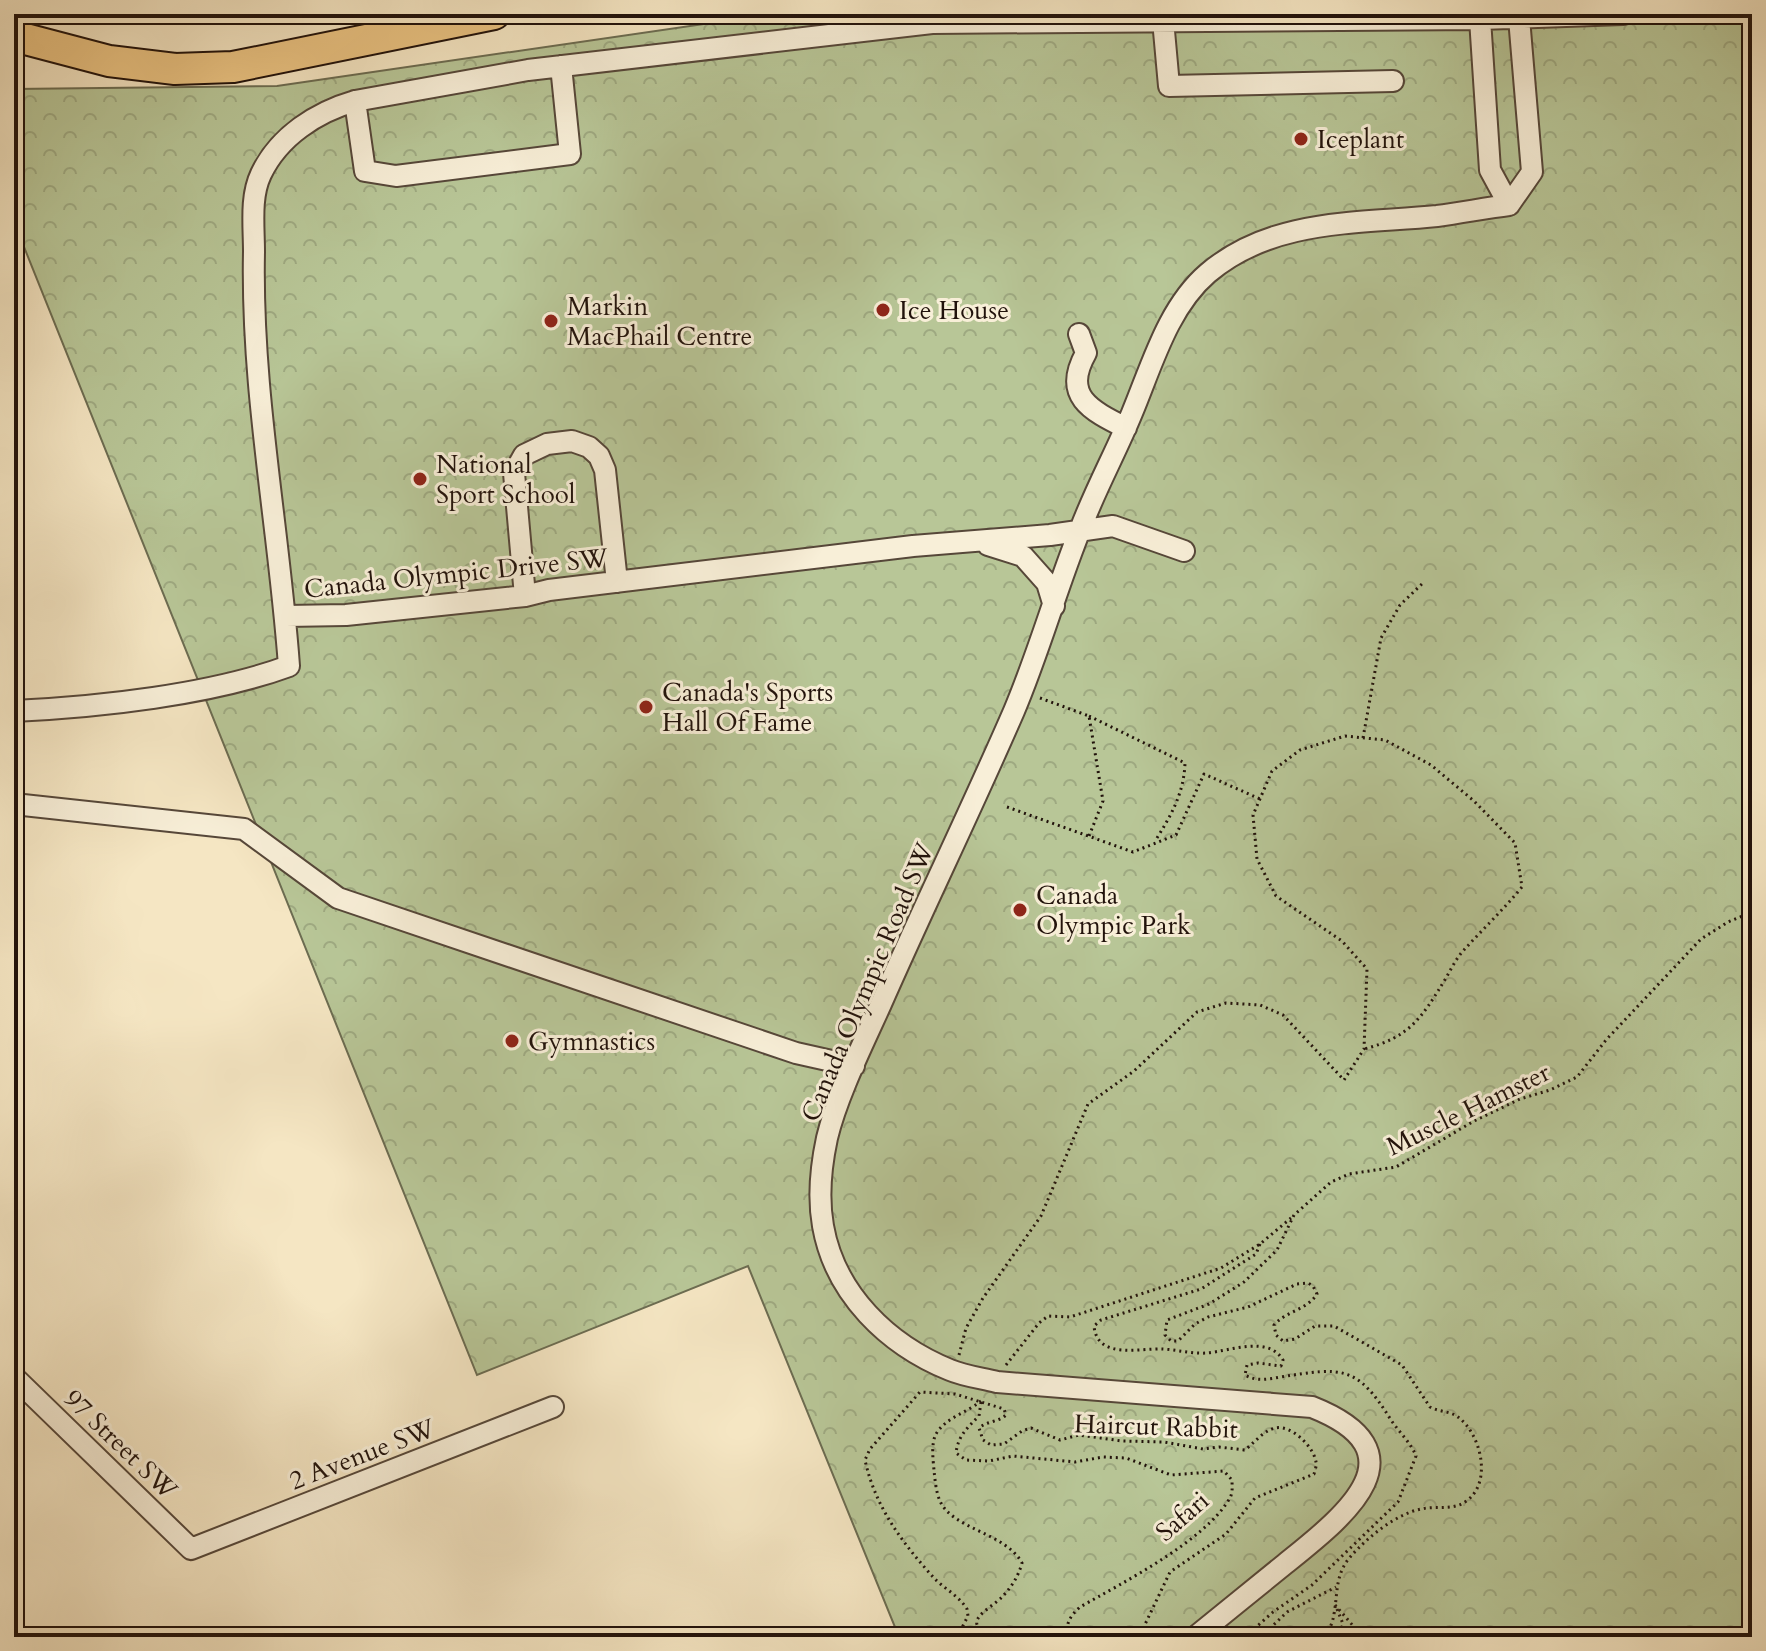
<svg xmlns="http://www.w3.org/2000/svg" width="1766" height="1651" font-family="Cardo,serif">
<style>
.park{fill:url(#park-crowns);stroke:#6c6c51;stroke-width:2}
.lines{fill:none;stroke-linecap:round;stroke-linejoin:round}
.minor-casing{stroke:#564739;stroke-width:24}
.highway-casing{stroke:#21120b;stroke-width:34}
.path{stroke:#21120b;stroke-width:3;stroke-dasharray:2 4;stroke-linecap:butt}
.minor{stroke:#f8efd8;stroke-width:20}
.highway{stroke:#eac382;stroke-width:30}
.poi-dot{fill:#8f2418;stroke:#f8efd8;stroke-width:3}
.labels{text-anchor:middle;stroke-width:6;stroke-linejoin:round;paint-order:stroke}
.poi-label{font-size:26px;fill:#21120b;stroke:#f8efd8;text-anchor:start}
.street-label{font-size:26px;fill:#21120b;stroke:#f8efd8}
</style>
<defs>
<pattern id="park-crowns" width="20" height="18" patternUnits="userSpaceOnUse" patternTransform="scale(2)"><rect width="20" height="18" fill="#b8c697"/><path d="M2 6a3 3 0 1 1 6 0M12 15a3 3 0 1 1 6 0" fill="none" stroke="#9ea981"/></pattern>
</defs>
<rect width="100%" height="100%" fill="#f5e6c3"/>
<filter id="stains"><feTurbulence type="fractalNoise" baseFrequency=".0025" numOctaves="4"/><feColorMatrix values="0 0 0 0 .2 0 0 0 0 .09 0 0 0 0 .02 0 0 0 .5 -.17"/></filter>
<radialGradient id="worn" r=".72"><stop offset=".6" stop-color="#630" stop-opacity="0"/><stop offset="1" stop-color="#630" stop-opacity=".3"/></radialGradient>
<!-- park -->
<path class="park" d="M772,14H1752V1637H899L748,1266L477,1375L14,222V89L277,86Z"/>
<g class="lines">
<!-- minor casing -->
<g class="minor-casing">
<path id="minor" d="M1480,19L1490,170L1509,205
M1163,20L1169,86L1393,81
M355,101L365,171L396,176L570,154L561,66
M1509,205L1532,172L1519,18
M1079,334L1086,353C1062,396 1090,410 1126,428
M988,545L1023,556L1047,583L1054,606
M525,596L514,473L524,455L547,444L572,441L589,447L599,456L605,470L617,582
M286,616L346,615L525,596L549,590L913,546L1050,535L1113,526L1184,551
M14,711C99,707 210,695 289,666C279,527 251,391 254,252C254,226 250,197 261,174C279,136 317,112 355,101L528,70L932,23L1480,19L1623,14
M14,804L244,829L338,898L796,1053L854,1066
M14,1377L191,1549L553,1407
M1195,1637C1225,1613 1255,1588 1285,1564C1342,1518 1428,1453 1312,1407L997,1382C981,1378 964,1376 950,1370C888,1345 835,1294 823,1226C818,1198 821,1166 827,1138C837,1096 863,1044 881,1004C924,906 971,810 1014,711C1039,652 1056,590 1080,530C1095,490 1116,452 1132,413C1152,365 1168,307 1208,273C1273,218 1358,224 1437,216C1461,213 1485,208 1509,205"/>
</g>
<!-- highway casing -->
<g class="highway-casing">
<path id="highway" d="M14,36L109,61L175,69L233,67L494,14"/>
</g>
<!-- path -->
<path class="path" d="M1743,539L1752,564
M1040,698L1089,716L1103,801L1089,836
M1089,716L1185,763C1184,793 1171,816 1155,841
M1363,738L1381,638L1400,605L1424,582
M1007,807L1133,852L1176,835L1204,774L1260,799
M959,1355L966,1328L983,1298L1041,1216L1088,1104L1134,1071L1197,1012L1226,1003L1260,1005L1283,1015L1344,1080L1364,1049L1367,969L1342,941L1276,896L1257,859L1253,815L1272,771L1300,750L1345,736L1385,740L1431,765L1474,801L1515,843L1522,887C1503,910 1482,930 1463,951C1456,959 1451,969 1446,978C1422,1017 1411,1037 1364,1049
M1006,1365L1039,1323L1048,1316L1070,1317L1221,1268L1260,1244L1291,1218
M981,1401C968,1412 945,1418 936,1434C931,1443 933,1460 934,1470C935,1480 936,1492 940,1501C952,1529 1006,1533 1022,1563C1018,1577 1012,1586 1003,1596C990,1610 955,1623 996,1637
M981,1402L979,1416C967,1428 958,1436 956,1453L966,1460L989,1461L1013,1456L1075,1462L1103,1457L1126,1458L1171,1475L1224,1471L1232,1480C1232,1486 1233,1492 1230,1498C1205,1541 1124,1582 1080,1607C1070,1616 1065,1624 1068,1637
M1335,1605L1355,1628L1351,1637
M1337,1609L1343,1624L1338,1637
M957,1637L968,1616L967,1609C959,1596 945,1589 935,1579C903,1544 875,1507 865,1460L870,1449L920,1392L955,1394L1004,1409L1006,1415C999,1422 987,1421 979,1428L983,1440L991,1445L1004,1444L1022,1431L1031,1428L1060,1440L1079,1435L1122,1441L1164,1442L1203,1449L1219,1447L1245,1450C1254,1443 1263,1431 1275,1428C1291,1424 1314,1447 1316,1462C1317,1465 1315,1470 1314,1474L1255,1498L1226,1534L1170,1572L1139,1637
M1245,1637L1273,1612L1312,1585L1398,1502L1416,1456C1411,1443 1399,1432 1391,1420C1357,1365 1342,1367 1281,1377C1268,1379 1257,1382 1245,1375L1247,1365L1258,1363L1281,1366L1283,1360C1268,1335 1230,1351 1207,1353C1192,1354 1178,1350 1163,1349C1140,1348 1097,1360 1094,1326L1101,1320L1201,1289L1256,1254L1260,1244
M1261,1637L1287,1612L1336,1587
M1327,1637C1329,1629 1333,1622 1334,1614C1338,1592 1335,1574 1351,1556C1368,1537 1396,1514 1421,1509C1438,1505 1454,1512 1469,1499C1492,1479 1480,1433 1458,1417C1450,1411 1439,1412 1430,1407L1402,1365L1334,1326H1315L1295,1339L1283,1341L1276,1335L1274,1325C1286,1311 1307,1310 1317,1294L1313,1286L1308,1283L1297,1284L1248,1307L1208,1317L1195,1324L1178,1341H1171L1165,1335L1167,1320L1209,1304L1244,1282L1277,1250L1294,1215L1331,1182L1349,1174L1396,1167L1474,1121L1520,1099L1550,1090L1577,1077L1606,1040L1701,939L1728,922L1752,912"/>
<!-- minor -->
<use href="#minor" class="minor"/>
<!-- highway -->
<use href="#highway" class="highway"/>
</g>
<!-- markers -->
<g class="poi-dot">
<circle cx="1301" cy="139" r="8"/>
<circle cx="883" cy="310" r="8"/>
<circle cx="551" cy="321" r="8"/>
<circle cx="420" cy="479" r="8"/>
<circle cx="646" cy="707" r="8"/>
<circle cx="1020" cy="910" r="8"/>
<circle cx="512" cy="1041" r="8"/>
</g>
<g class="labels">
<!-- poi labels -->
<g class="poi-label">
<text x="1317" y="148">Iceplant</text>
<text x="567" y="315">Markin<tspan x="567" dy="30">MacPhail Centre</tspan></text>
<text x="899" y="319">Ice House</text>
<text x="436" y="473">National<tspan x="436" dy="30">Sport School</tspan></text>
<text x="662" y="701">Canada's Sports<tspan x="662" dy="30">Hall Of Fame</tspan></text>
<text x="1036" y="904">Canada<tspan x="1036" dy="30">Olympic Park</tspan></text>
<text x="528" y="1050">Gymnastics</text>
</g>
<!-- street labels -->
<g class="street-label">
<text transform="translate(456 573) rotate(-6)" y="9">Canada Olympic Drive SW</text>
<text transform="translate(867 982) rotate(-67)" y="9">Canada Olympic Road SW</text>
<text transform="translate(1468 1109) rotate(-26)" y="9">Muscle Hamster</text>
<text transform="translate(1156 1426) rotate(2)" y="9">Haircut Rabbit</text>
<text transform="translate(121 1444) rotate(44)" y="9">97 Street SW</text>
<text transform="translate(362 1454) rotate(-21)" y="9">2 Avenue SW</text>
<text transform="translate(1182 1516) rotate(-41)" y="9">Safari</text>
</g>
</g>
<!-- margin -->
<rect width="1766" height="1651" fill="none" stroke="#f5e6c3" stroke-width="48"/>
<rect x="16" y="16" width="1734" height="1619" fill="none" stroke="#21120b" stroke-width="4"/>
<rect x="24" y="24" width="1718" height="1603" fill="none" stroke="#21120b" stroke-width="2"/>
<rect width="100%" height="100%" filter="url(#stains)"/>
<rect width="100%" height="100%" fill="url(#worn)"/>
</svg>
